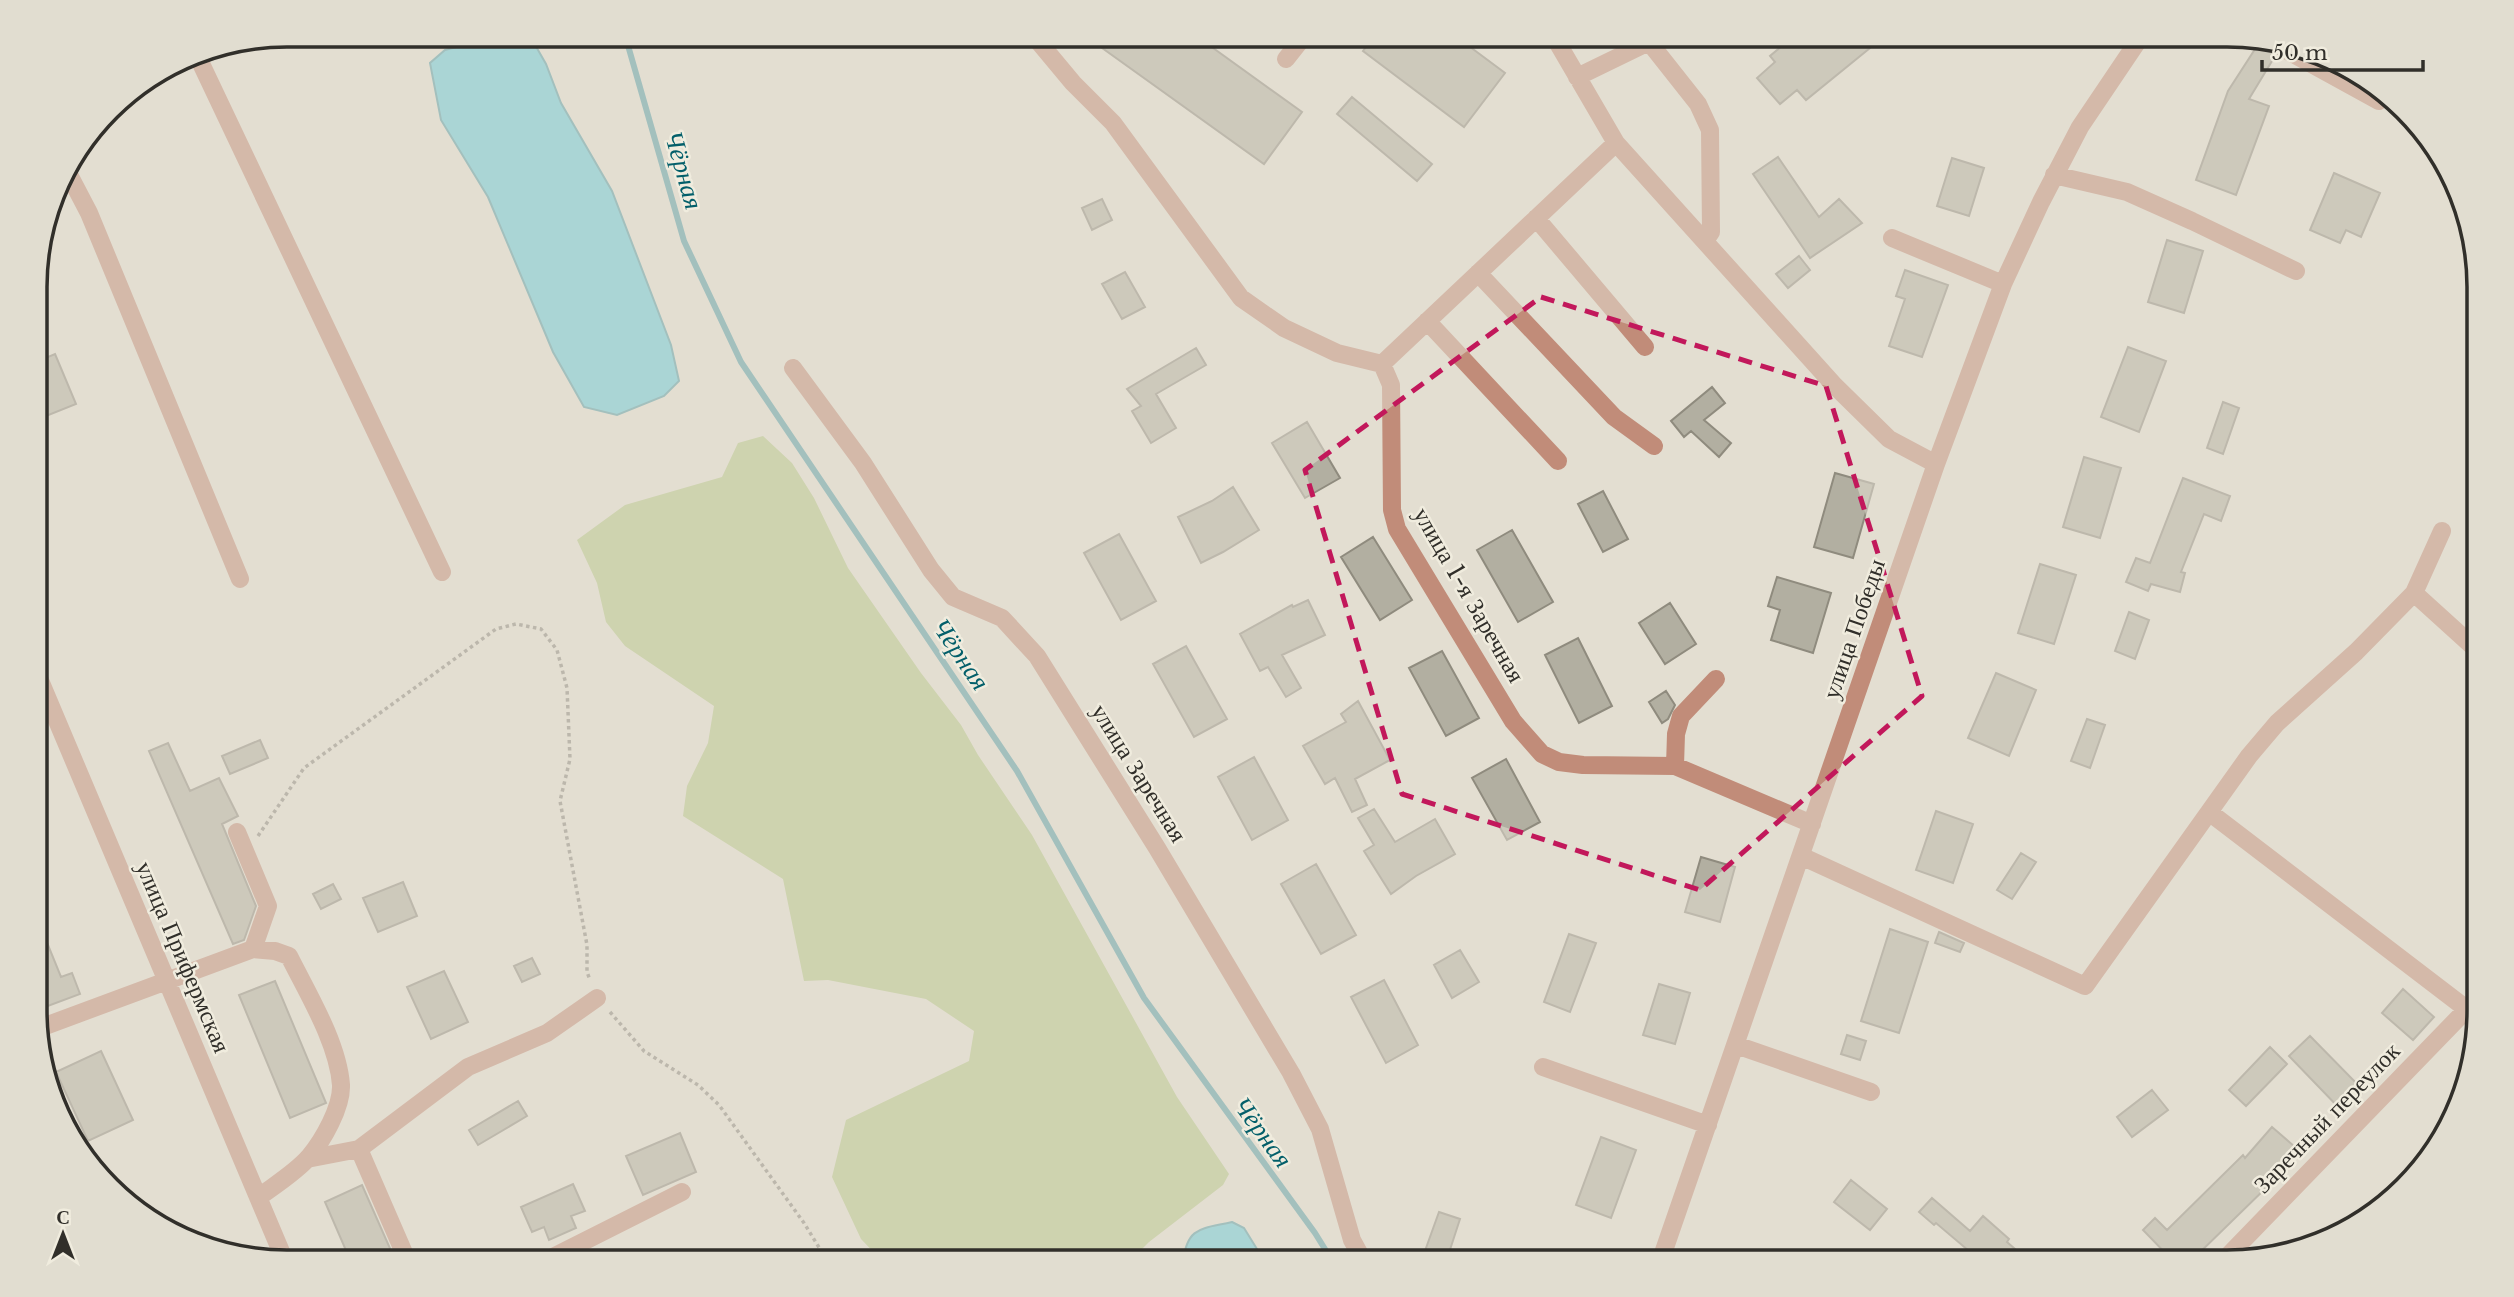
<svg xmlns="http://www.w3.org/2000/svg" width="2514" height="1297" font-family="'Libre Baskerville',serif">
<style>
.green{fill:#b3c586}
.water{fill:#65c9da;stroke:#559ba5;stroke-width:2}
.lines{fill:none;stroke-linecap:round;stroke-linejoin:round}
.stream{stroke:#559ba5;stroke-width:6}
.building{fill:#b2afa1;stroke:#8f8b7e;stroke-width:2}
.path{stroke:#8c887f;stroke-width:3.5;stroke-dasharray:3.5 3.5;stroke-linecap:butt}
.minor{stroke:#c18c79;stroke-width:18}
.marked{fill:none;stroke:#c2185b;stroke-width:5;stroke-dasharray:14 9;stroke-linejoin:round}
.labels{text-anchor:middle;stroke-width:5;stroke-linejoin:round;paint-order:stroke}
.street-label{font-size:24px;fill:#312f2a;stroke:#f0ecde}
.water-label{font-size:26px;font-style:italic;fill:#035f6a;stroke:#f0ecde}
.rim{fill:none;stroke:#312f2a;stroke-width:3.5}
</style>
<rect width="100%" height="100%" fill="#e3ded1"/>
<!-- green -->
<path class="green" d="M763,436L792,463L814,498L848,568L921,673L961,725L978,755L1032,835L1177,1097L1229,1174L1223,1185L1149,1242L1129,1262H883L861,1239L832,1177L846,1120L969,1061L974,1031L926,999L828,980L804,981L783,879L683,816L687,786L708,743L714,706L625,646L606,622L597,583L577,540L625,505L722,477L738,443Z"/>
<!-- water -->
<path class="water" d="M501,35L530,36L546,64L561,103L612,191L671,345L679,381L664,396L617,415L584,407L553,352L488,197L441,120L430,63L445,50Z
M1232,1222L1244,1228L1265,1262H1183C1187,1226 1202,1229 1232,1222Z"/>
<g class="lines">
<!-- stream -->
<path class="stream" d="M625,35L684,241L741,362L1017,771L1144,998L1315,1233L1333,1262"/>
</g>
<!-- building -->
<path class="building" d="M1084,35H1195L1302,112L1264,164Z
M1375,35H1454L1505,73L1464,127L1363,51Z
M1795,35H1886L1806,100L1797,90L1780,104L1757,78L1775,62L1770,56Z
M2259,43L2273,47L2275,56L2249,99L2269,106L2236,195L2196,180L2228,91Z
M1352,97L1432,164L1417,181L1337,114Z
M1778,157L1819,217L1839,199L1862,223L1810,258L1753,174Z
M1952,158L1984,168L1969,216L1937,206Z
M2334,173L2380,193L2361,237L2346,230L2340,243L2310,230Z
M1102,199L1112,220L1092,230L1082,208Z
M2167,240L2203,251L2184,313L2148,302Z
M1799,256L1810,270L1788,288L1776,274Z
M1905,270L1948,285L1922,357L1889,346L1905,299L1896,296Z
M1125,272L1145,307L1122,319L1102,284Z
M2128,347L2166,361L2139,432L2101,417Z
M1196,348L1206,365L1156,394L1176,428L1151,443L1132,411L1141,406L1127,389Z
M55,354L76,404L36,420V362Z
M1712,387L1725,403L1704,420L1731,443L1719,457L1691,431L1684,437L1671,421Z
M2223,402L2239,408L2223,454L2207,448Z
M1307,422L1340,478L1305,498L1272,443Z
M2084,457L2121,468L2100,538L2063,527Z
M1835,473L1874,484L1853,558L1814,547Z
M2183,478L2230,496L2221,521L2204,514L2181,572L2185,573L2180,592L2151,584L2148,591L2126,582L2136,558L2150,563Z
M1233,487L1259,530L1223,552L1201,563L1178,517L1212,501Z
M1603,491L1628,539L1603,552L1578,504Z
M1512,530L1553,602L1518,622L1477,550Z
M1119,534L1156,601L1121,620L1084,553Z
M1373,537L1412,600L1380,620L1341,557Z
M2040,564L2076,575L2054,644L2018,633Z
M1777,577L1831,593L1813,653L1771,640L1780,610L1768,606Z
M1308,600L1325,635L1282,655L1301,688L1286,697L1268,667L1260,671L1240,634L1292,605L1293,607Z
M1670,603L1696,644L1665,664L1639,623Z
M2129,612L2149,620L2135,659L2115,651Z
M1578,638L1612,706L1579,723L1545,655Z
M1186,646L1227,719L1194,737L1153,664Z
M1442,651L1479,718L1446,736L1409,668Z
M1996,673L2036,690L2009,756L1968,738Z
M1666,691L1675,705L1668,719L1662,723L1649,702Z
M1358,701L1390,760L1355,779L1367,805L1352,812L1335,778L1325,784L1303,746L1346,722L1341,714Z
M2087,719L2105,725L2090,768L2071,761Z
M260,740L268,758L230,774L222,756Z
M168,743L190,791L219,778L238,816L222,824L256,906L244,940L233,944L149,751Z
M1254,757L1288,820L1252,840L1218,777Z
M1506,759L1540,822L1507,840L1472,778Z
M1374,809L1395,842L1435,819L1455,854L1416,876L1391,894L1364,851L1374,845L1358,818Z
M1936,811L1973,824L1953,883L1916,870Z
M2021,853L2036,862L2012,899L1997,890Z
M1701,857L1735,867L1720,922L1685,912Z
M1316,864L1356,935L1321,954L1281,884Z
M403,882L417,916L378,932L363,898Z
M333,884L341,899L321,909L313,894Z
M37,918L61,977L72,973L80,994L37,1010Z
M1890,929L1928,942L1899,1033L1861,1021Z
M1939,932L1964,943L1960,952L1935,943Z
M1569,934L1596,943L1570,1012L1544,1002Z
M1460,950L1479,982L1452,998L1434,965Z
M532,958L540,974L522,982L514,966Z
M444,971L468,1022L431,1039L407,987Z
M1384,980L1418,1045L1386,1063L1351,997Z
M275,981L326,1103L290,1118L239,995Z
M1659,984L1690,993L1675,1044L1643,1035Z
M2403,989L2434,1017L2413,1040L2382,1013Z
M1847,1035L1866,1041L1860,1060L1841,1054Z
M2310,1036L2364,1091L2343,1112L2289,1056Z
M2270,1047L2287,1064L2246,1106L2229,1090Z
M101,1051L133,1120L88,1141L56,1072Z
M2152,1090L2168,1110L2132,1137L2117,1117Z
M518,1101L527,1116L478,1145L469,1130Z
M2272,1127L2295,1147L2267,1179L2271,1183L2191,1261L2174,1262L2143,1230L2155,1218L2167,1230L2243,1155L2245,1158Z
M680,1133L696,1172L643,1195L626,1156Z
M1601,1137L1636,1150L1611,1218L1576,1205Z
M1851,1180L1887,1209L1870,1230L1834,1202Z
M573,1184L585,1211L571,1216L576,1228L549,1240L544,1227L532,1232L521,1207Z
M362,1185L396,1262H351L325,1202Z
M1932,1198L1970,1231L1983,1216L2009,1239L2007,1242L2030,1262H1982L1936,1223L1934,1225L1919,1212Z
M1439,1212L1460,1219L1446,1262H1421Z"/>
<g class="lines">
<!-- path -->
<path class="path" d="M258,836L304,768L496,629L516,624L541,629L557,650L567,688L570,759L560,801L587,945V972L590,980
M610,1012L644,1051L698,1085L719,1105L804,1223L828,1262"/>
<!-- minor -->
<path class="minor" d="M1033,35L1073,83L1113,123L1241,298L1284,328L1337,353L1382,364L1391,385L1392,510L1397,529L1513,721L1542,754L1559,762L1583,765L1675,766L1812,824
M1553,35L1616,143L1835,386L1889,439L1936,464
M2284,49L2379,101
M196,53L442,572
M1286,59L1305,35
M1577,77L1649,42L1698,104L1710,130L1711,232L1705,241
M66,169L89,213L240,579
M2054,175L2127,192L2192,221L2296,271
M1536,218L1645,347
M1892,238L2003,284
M1478,273L1614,417L1654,446
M1427,321L1558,461
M1382,364L1616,143
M793,368L863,463L931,570L953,597L1002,618L1037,656L1157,848L1291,1073L1320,1129L1352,1240L1364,1262
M2414,593L2478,651
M36,671L285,1261
M1675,766L1676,734L1681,716L1716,679
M2209,812L2477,1017
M237,832L268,906L253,949
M1801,856L2085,986L2249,756L2277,723L2356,652L2414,593L2442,531
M37,1029L253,949L275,951L289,956C308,994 338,1043 341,1085C342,1107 323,1140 309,1157C296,1172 275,1185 259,1197
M1736,1045L1871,1092
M1543,1067L1708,1125
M359,1149L408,1262
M307,1159L359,1149L468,1067L547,1033L597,998
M2223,1261L2467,1009
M543,1262L682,1192
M1660,1262L1936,464L2003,284L2041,202L2080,127L2142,35"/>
</g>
<!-- marked area -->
<path d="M0 0H2514V1297H0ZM1541,297L1826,386L1922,696L1700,890L1402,794L1305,470Z" fill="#e3ded1" fill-opacity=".55" fill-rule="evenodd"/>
<path class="marked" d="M1541,297L1826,386L1922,696L1700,890L1402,794L1305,470Z"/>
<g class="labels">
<!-- street labels -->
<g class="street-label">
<text transform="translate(1469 595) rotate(60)" y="8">улица 1-я Заречная</text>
<text transform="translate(1854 629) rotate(-71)" y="8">улица Победы</text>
<text transform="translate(1139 773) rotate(58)" y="8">улица Заречная</text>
<text transform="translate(183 957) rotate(67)" y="8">улица Прифермская</text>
<text transform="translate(2327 1118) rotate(-46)" y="8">Заречный переулок</text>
</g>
<!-- water labels -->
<g class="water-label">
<text transform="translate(684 170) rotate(74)" y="9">Чёрная</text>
<text transform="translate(961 654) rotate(56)" y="9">Чёрная</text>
<text transform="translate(1263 1132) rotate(54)" y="9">Чёрная</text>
</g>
</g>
<!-- crop -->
<path d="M0 0H2514V1297H0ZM287 47H2227A240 240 0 0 1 2467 287V1010A240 240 0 0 1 2227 1250H287A240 240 0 0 1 47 1010V287A240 240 0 0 1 287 47Z" fill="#e1ddd0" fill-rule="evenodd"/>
<path class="rim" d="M287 47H2227A240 240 0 0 1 2467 287V1010A240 240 0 0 1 2227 1250H287A240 240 0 0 1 47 1010V287A240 240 0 0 1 287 47Z"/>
<!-- north arrow -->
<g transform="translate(63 1234)" stroke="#f0ecde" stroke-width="5" paint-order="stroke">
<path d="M0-5L12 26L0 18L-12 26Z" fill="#312f2a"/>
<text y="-10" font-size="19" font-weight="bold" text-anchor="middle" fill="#312f2a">С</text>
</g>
<!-- scale -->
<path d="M2262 60v10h161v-10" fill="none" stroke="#312f2a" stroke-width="3.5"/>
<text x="2272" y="60" font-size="21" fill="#312f2a" stroke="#f0ecde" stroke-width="5" paint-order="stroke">50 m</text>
</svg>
